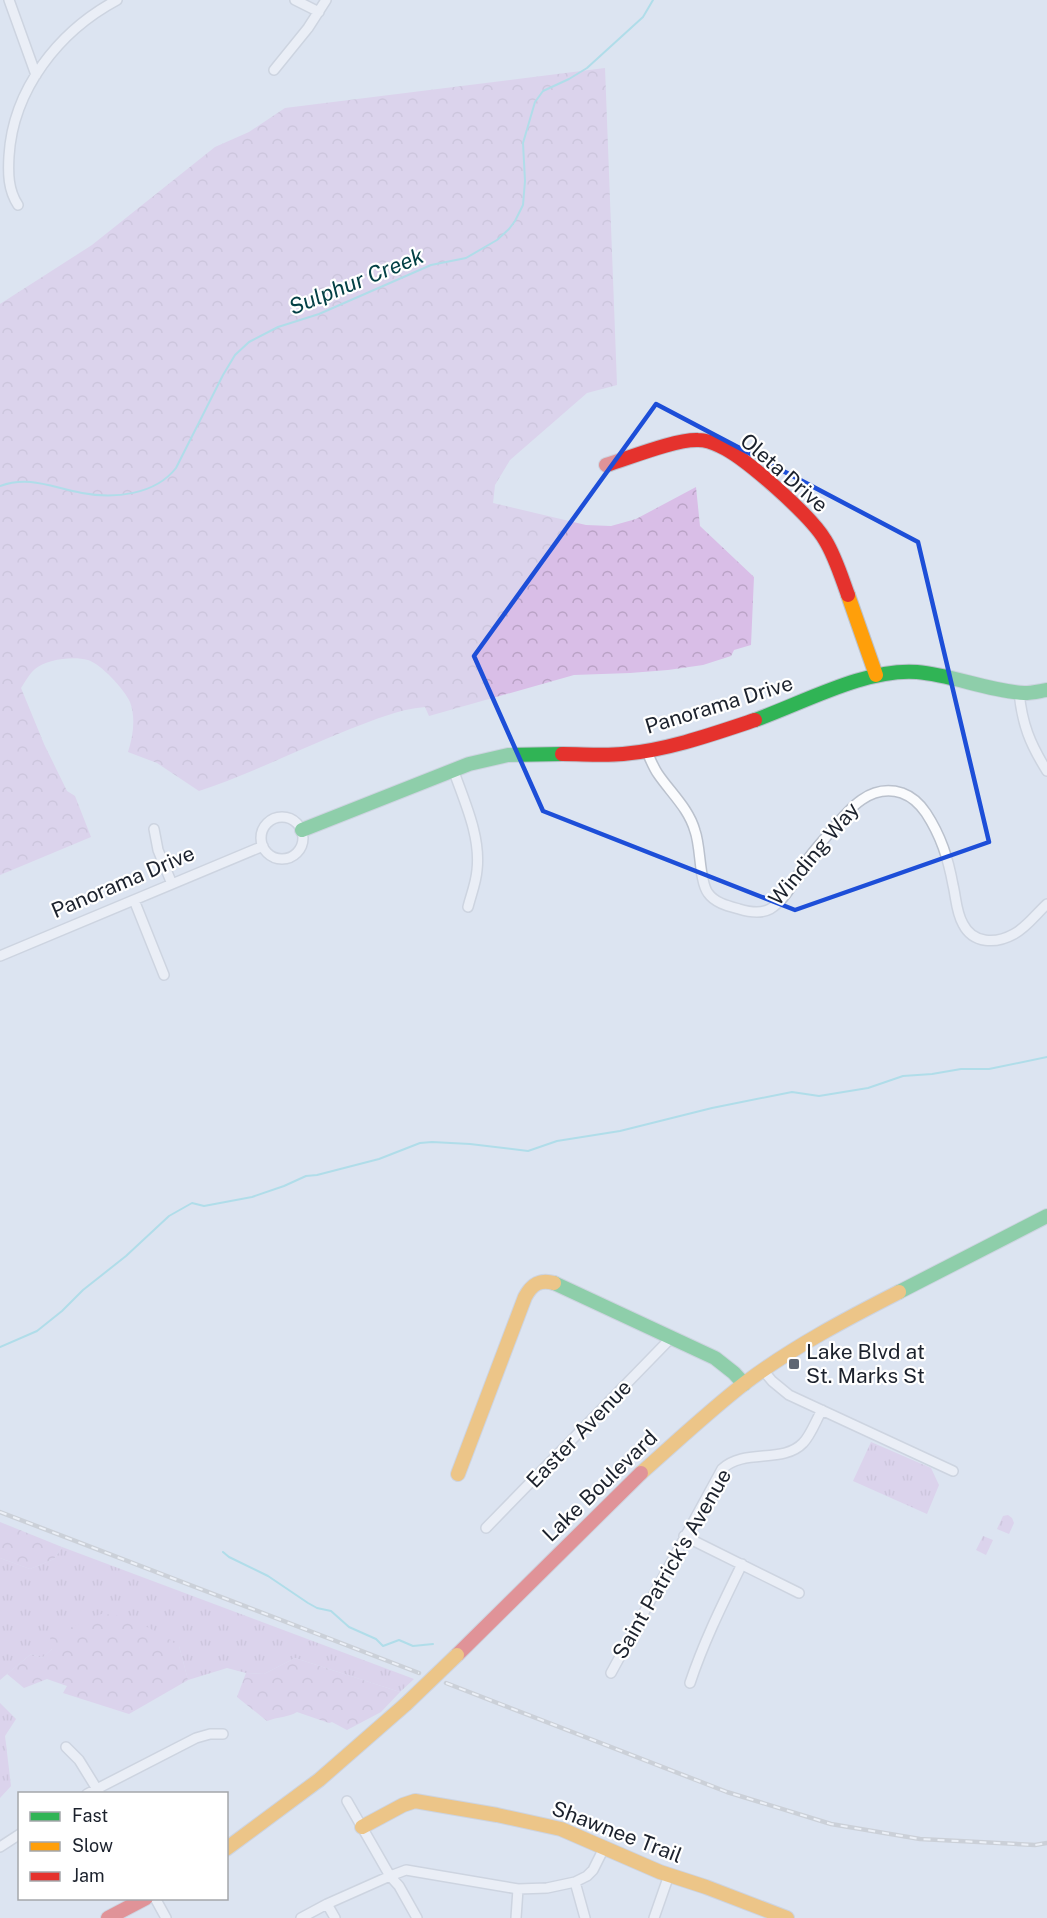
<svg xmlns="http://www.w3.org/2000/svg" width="1047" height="1918" font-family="'Public Sans',sans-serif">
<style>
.grass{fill:url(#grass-tufts)}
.forest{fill:url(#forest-crowns)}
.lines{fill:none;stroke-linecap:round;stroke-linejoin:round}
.stream{stroke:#7bd5e1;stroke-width:2}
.street-casing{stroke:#bac1cd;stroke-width:12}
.fast-casing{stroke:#bac1cd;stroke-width:16}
.slow-casing{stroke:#bac1cd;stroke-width:16}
.jam-casing{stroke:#bac1cd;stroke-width:16}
.street{stroke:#fafbfd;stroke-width:9}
.fast{stroke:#30b455;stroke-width:14}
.slow{stroke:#ff9f0a;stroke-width:14}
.jam{stroke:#e5322d;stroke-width:14}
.rail-casing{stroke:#b7b9bb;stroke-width:4.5}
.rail{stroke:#fff;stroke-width:2;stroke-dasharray:7;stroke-linecap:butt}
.slow-bridge-casing{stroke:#bac1cd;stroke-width:16;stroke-linecap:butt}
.slow-bridge{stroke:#ff9f0a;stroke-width:14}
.marked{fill:none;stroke:#1d4ed8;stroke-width:4.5;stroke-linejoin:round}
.poi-dot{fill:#5f6672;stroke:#fff;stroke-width:2}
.labels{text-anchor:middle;stroke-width:4.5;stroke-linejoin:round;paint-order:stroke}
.street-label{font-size:21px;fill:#1c222d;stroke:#fff}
.poi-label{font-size:21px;fill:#1c222d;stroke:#fff;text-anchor:start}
.water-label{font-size:22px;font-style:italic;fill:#034045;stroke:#fff}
</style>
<defs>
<pattern id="grass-tufts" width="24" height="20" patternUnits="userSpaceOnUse" patternTransform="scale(1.5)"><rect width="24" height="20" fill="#d9bee7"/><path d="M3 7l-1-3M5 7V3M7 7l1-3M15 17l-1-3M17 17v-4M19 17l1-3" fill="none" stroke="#baa3c6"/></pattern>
<pattern id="forest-crowns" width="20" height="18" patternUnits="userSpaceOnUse" patternTransform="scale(1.5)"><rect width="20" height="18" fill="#d9bee7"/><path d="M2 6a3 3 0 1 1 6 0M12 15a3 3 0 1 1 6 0" fill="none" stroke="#baa3c6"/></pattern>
</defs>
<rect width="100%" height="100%" fill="#dce4f1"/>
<!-- grass -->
<path class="grass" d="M871,1442L931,1468L939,1485L927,1514L853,1481Z
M1008,1515L1012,1518L1014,1523L1009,1534L997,1529L1003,1516Z
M983,1536L993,1540L986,1555L976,1550Z
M62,1547L414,1679L400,1692L295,1658L264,1674L246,1673L227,1668L188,1680L179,1646L52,1649L42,1658L31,1654L0,1680V1558L30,1569L54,1559Z
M0,1703L16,1719L5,1736L11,1786L0,1798Z"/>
<!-- forest -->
<path class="forest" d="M605,68L617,385L587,393L510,460L495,485L493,503L586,525L611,526L636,519L696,487L700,526L754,577L751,645L734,650L731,656L703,665L668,670L630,673L574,675L429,716L425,707C398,709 375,720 350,729C299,749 251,774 199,791L157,763L128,752C133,737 136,718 130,702C125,690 101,664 88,660C73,656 47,659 35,669C29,674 25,682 21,688L44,744L67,791L75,796L91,837L0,875V304L92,245L215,147L249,132L285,108Z
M0,1522L62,1547L54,1559L30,1569L0,1558Z
M101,1614C130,1614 155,1631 179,1646L188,1680L129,1714L63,1693L67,1686L47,1679L24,1688L7,1674L31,1654L42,1658L52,1649L50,1637Z
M295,1658L400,1692L381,1712L347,1730L332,1722L329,1723L297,1712C289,1717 277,1717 267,1721L237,1697L246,1673L264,1674Z"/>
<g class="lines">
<!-- stream -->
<path class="stream" d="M0,486C30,475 53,488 82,493C114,499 155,495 176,468L223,375L235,355L249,342L278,327L319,314L431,265L466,258L497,240L509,229L515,221L523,205L525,181L523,143L535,102L543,91L569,79L587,68L643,17L653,0
M0,1347L37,1331L62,1311L83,1290L126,1256L169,1216L192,1203L204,1206L252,1197L284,1186L306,1176L317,1175L379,1159L420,1143L432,1142L470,1144L528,1151L557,1141L620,1131L712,1108L792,1092L819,1096L868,1088L903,1076L932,1074L961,1069H989L1047,1057
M223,1552L229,1557L268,1576L308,1603L317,1608L331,1611L349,1627L376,1639L383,1646L399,1640L413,1646L433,1644"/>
<!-- street casing -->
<g class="street-casing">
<path id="street" d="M9,0L36,75
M295,0L319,12
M274,70L308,28L326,0
M18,205C8,190 8,173 9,156C13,89 59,31 117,0
M1019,692C1022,724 1030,744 1047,771
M646,750C650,758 653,767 658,774C671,793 689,809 695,831C701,847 699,881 708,893C715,903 728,906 739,909C749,912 761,914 770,909C787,899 795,878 806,862C813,851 823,841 831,831C849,809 870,783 902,793C913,797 920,804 926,813C941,836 948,858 953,885C956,897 956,912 963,924C973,944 996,944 1014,934C1027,927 1036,914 1047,904
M453,769C464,801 481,836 477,870C476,883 471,895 468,907
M261 838a21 21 0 1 1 42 0a21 21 0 1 1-42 0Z
M154,829L158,850L172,884
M134,900L164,975
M0,956L263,846
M763,1370L772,1381L789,1395L953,1471
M486,1528L671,1338
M684,1536L799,1593
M611,1673L722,1469C744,1448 783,1464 803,1443C811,1435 816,1420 822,1410
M690,1683C704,1641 723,1603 742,1564
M66,1747L79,1760L100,1794
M87,1794L196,1738L210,1734H223
M347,1801L390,1876L399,1886L417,1918
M0,1847L20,1834
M575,1882L585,1918
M155,1898L166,1918
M327,1904L335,1918
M301,1918L327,1904L390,1876L406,1870L518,1889L547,1888L575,1882L587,1876L593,1870L604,1848
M516,1918L518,1889
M654,1918L669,1875"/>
</g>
<!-- fast casing -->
<g class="fast-casing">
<path id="fast" d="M755,720C803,703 866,668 917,672C953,675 988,691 1024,693C1032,693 1040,691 1047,690
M302,830L469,764L508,755L562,754
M554,1283L715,1358L734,1373L744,1384
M899,1292L1047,1216"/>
</g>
<!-- slow casing -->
<g class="slow-casing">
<path id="slow" d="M848,595L876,675
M641,1473C675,1443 709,1411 745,1383C793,1347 846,1319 899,1292
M458,1474L525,1297C532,1284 540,1279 554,1283
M362,1827L403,1805L415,1801L497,1815L561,1829L660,1872L706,1887L787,1918
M226,1849L319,1780L406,1704"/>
</g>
<!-- jam casing -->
<g class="jam-casing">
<path id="jam" d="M606,465C629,458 676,439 698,440C705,440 714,443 720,446C745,457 811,516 825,540C835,556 841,576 848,595
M562,754C583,754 603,756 623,754C668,750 713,734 755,720
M457,1655L641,1473
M108,1918L146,1898"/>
</g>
<!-- street -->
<use href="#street" class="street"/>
<!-- fast -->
<use href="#fast" class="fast"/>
<!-- slow -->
<use href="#slow" class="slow"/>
<!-- jam -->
<use href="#jam" class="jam"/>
<!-- rail casing -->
<g class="rail-casing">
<path id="rail" d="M0,1512L419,1673
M446,1683L727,1792L831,1824L920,1839L1035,1845L1047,1843"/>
</g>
<!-- rail -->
<use href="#rail" class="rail"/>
<!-- slow-bridge casing -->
<g class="slow-bridge-casing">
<path id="slow-bridge" d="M406,1704L457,1655"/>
</g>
<!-- slow-bridge -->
<use href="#slow-bridge" class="slow-bridge"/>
</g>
<!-- marked area -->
<path d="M0 0H1047V1918H0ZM656,404L918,542L989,842L795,910L543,811L474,656Z" fill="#dce4f1" fill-opacity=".55" fill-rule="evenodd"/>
<path class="marked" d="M656,404L918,542L989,842L795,910L543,811L474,656Z"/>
<!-- markers -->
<rect class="poi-dot" x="788" y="1358" width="12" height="12" rx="3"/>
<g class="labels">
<!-- street labels -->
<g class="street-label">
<text transform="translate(784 473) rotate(41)" y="7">Oleta Drive</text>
<text transform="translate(719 705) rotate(-17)" y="7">Panorama Drive</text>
<text transform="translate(814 854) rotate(-50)" y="7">Winding Way</text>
<text transform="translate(123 882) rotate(-23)" y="7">Panorama Drive</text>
<text transform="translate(579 1434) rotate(-46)" y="7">Easter Avenue</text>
<text transform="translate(600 1486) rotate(-44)" y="7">Lake Boulevard</text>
<text transform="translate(672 1564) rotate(-60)" y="7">Saint Patrick's Avenue</text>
<text transform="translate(617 1832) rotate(21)" y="7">Shawnee Trail</text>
</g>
<!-- poi labels -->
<g class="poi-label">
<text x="806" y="1359">Lake Blvd at<tspan x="806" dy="24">St. Marks St</tspan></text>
</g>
<!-- water labels -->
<g class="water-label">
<text transform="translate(356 281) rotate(-22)" y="8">Sulphur Creek</text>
</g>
</g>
<!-- legend -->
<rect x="18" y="1792" width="210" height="108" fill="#ffffff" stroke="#a4a7ab" stroke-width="1.5"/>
<rect x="30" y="1812" width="30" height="9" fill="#30b455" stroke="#a4a7ab" stroke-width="1.5"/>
<text x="72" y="1822" font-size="18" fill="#1c222d">Fast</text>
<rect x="30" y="1842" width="30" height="9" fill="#ff9f0a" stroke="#a4a7ab" stroke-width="1.5"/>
<text x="72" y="1852" font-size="18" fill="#1c222d">Slow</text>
<rect x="30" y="1872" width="30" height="9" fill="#e5322d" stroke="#a4a7ab" stroke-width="1.5"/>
<text x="72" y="1882" font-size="18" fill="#1c222d">Jam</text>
</svg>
